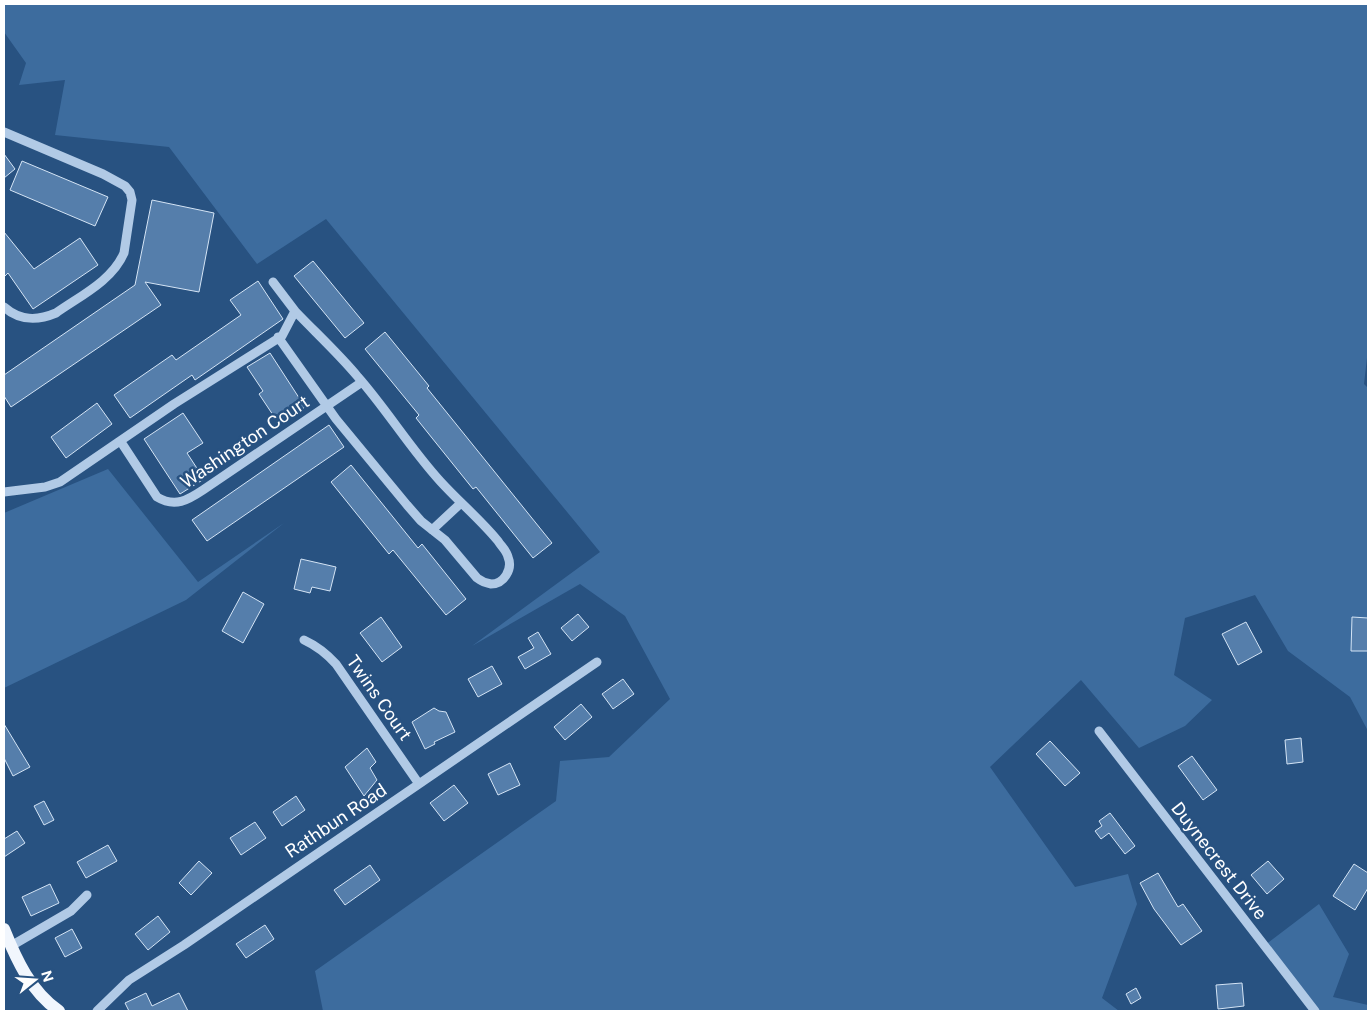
<svg xmlns="http://www.w3.org/2000/svg" width="1372" height="1015" font-family="'Public Sans',sans-serif">
<style>
.green{fill:#3d6c9e}
.building{fill:#557eab;stroke:#d4e4f5}
.lines{fill:none;stroke-linecap:round;stroke-linejoin:round}
.minor{stroke:#b1cae6;stroke-width:9}
.major{stroke:#f1f6fd;stroke-width:12}
.labels{text-anchor:middle;stroke-width:5;stroke-linejoin:round;paint-order:stroke}
.street-label{font-size:18px;fill:#fff;stroke:#285281}
</style>
<rect width="100%" height="100%" fill="#285281"/>
<!-- green -->
<path class="green" d="M4,4H1368V349L1364,384L1368,388V731L1350,697L1288,651L1255,595L1185,618L1174,675L1212,700L1185,726L1139,748L1081,680L990,767L1075,887L1128,874L1137,904L1102,998L1119,1011H323L315,971L556,801L560,761L609,757L670,699L625,616L580,584L472,646L600,552L326,219L257,264L169,147L55,135L65,80L19,85L26,63L4,32Z
M108,469L198,582L284,523L186,600L4,688V513Z
M1319,904L1349,954L1333,997L1368,1005V1011H1316L1265,945Z"/>
<!-- building -->
<path class="building" d="M4,154L15,169L4,178Z
M22,161L108,197L95,226L10,190Z
M152,200L214,213L199,292L145,282L161,305L11,407L4,396V375L135,285Z
M4,232L34,269L80,238L98,265L33,309L8,273L4,277Z
M313,261L364,323L345,338L294,276Z
M258,281L283,319L195,380L192,375L130,418L114,395L172,355L176,360L241,315L230,300Z
M385,332L429,386L427,388L552,543L533,558L476,487L473,489L424,428L416,418L419,415L365,349Z
M270,353L305,407L279,424L259,394L263,391L247,367Z
M97,403L112,424L66,458L51,437Z
M183,413L203,443L187,453L204,479L180,494L144,439Z
M329,425L344,447L207,541L192,520Z
M351,465L418,548L422,544L466,599L446,615L393,550L389,554L331,482Z
M301,559L336,567L330,591L312,587L310,593L294,589Z
M243,592L264,604L243,643L222,631Z
M578,614L589,627L572,641L561,628Z
M381,617L402,647L382,662L360,633Z
M1352,617L1368,618V651H1351Z
M1246,622L1262,652L1238,665L1222,634Z
M538,632L551,654L525,669L518,657L534,648L528,638Z
M492,666L502,684L478,697L468,679Z
M623,679L634,694L613,709L602,694Z
M581,704L592,717L565,740L554,727Z
M434,708L439,711L446,712L455,732L434,742L435,744L425,749L412,722Z
M4,724L30,767L13,776L4,758Z
M1301,738L1303,762L1287,764L1285,740Z
M1050,741L1080,773L1065,786L1036,754Z
M367,748L376,762L370,768L377,780L364,796L345,767Z
M1192,756L1217,790L1203,800L1178,766Z
M510,763L520,785L498,795L488,774Z
M454,785L468,803L444,821L430,803Z
M296,796L305,810L282,826L273,812Z
M44,801L54,820L44,825L34,806Z
M1110,813L1135,846L1125,854L1109,833L1101,839L1095,831L1102,826L1099,821Z
M255,822L266,838L241,855L230,838Z
M17,831L25,843L4,857V839Z
M108,845L117,861L86,878L77,862Z
M199,861L212,873L191,895L179,883Z
M1268,861L1284,879L1267,894L1251,875Z
M1354,864L1368,873V888L1355,910L1333,896Z
M370,865L380,880L345,905L334,890Z
M1158,873L1178,907L1183,904L1202,931L1181,945L1154,909L1140,883Z
M50,884L59,903L31,916L22,897Z
M158,916L170,932L148,950L135,934Z
M265,925L274,939L246,958L236,944Z
M72,929L82,948L65,957L55,938Z
M1242,983L1244,1006L1218,1009L1216,985Z
M1136,988L1141,998L1131,1004L1126,994Z
M146,993L152,1006L179,993L188,1011H129L125,1003Z"/>
<g class="lines">
<!-- minor -->
<path class="minor" d="M4,132L103,174L125,186L130,192L132,200L124,253C112,281 80,296 56,313C37,321 20,321 4,307
M278,337L336,419L407,505L421,521L445,540L477,578C481,581 485,583 491,584C504,584 513,569 508,557C507,551 501,546 498,541C480,519 459,502 440,481C410,448 387,410 358,377C339,354 316,333 295,311
M121,442L157,497C175,508 188,500 203,490L362,382
M4,492L45,487L60,482L174,404L282,336L295,311L273,282
M432,530L461,503
M304,640C317,646 326,653 336,664L419,784
M1099,731L1315,1011
M11,946L71,911L87,895
M97,1011L129,980L184,945L597,662"/>
<!-- major -->
<path class="major" d="M4,929C16,959 31,992 59,1011"/>
</g>
<g class="labels">
<!-- street labels -->
<g class="street-label">
<text transform="translate(245 442) rotate(-34)" y="6">Washington Court</text>
<text transform="translate(379 698) rotate(55)" y="6">Twins Court</text>
<text transform="translate(336 821) rotate(-34)" y="6">Rathbun Road</text>
<text transform="translate(1219 861) rotate(52)" y="6">Duynecrest Drive</text>
</g>
</g>
<!-- border -->
<rect width="1372" height="1015" fill="none" stroke="#ffffff" stroke-width="10"/>
<!-- north arrow -->
<g transform="translate(35 980) rotate(73)" stroke="#285281" stroke-width="4" paint-order="stroke">
<path d="M0-4L9 19L0 12L-9 19Z" fill="#ffffff"/>
<text y="-8" font-size="14" font-weight="bold" text-anchor="middle" fill="#ffffff">N</text>
</g>
</svg>
